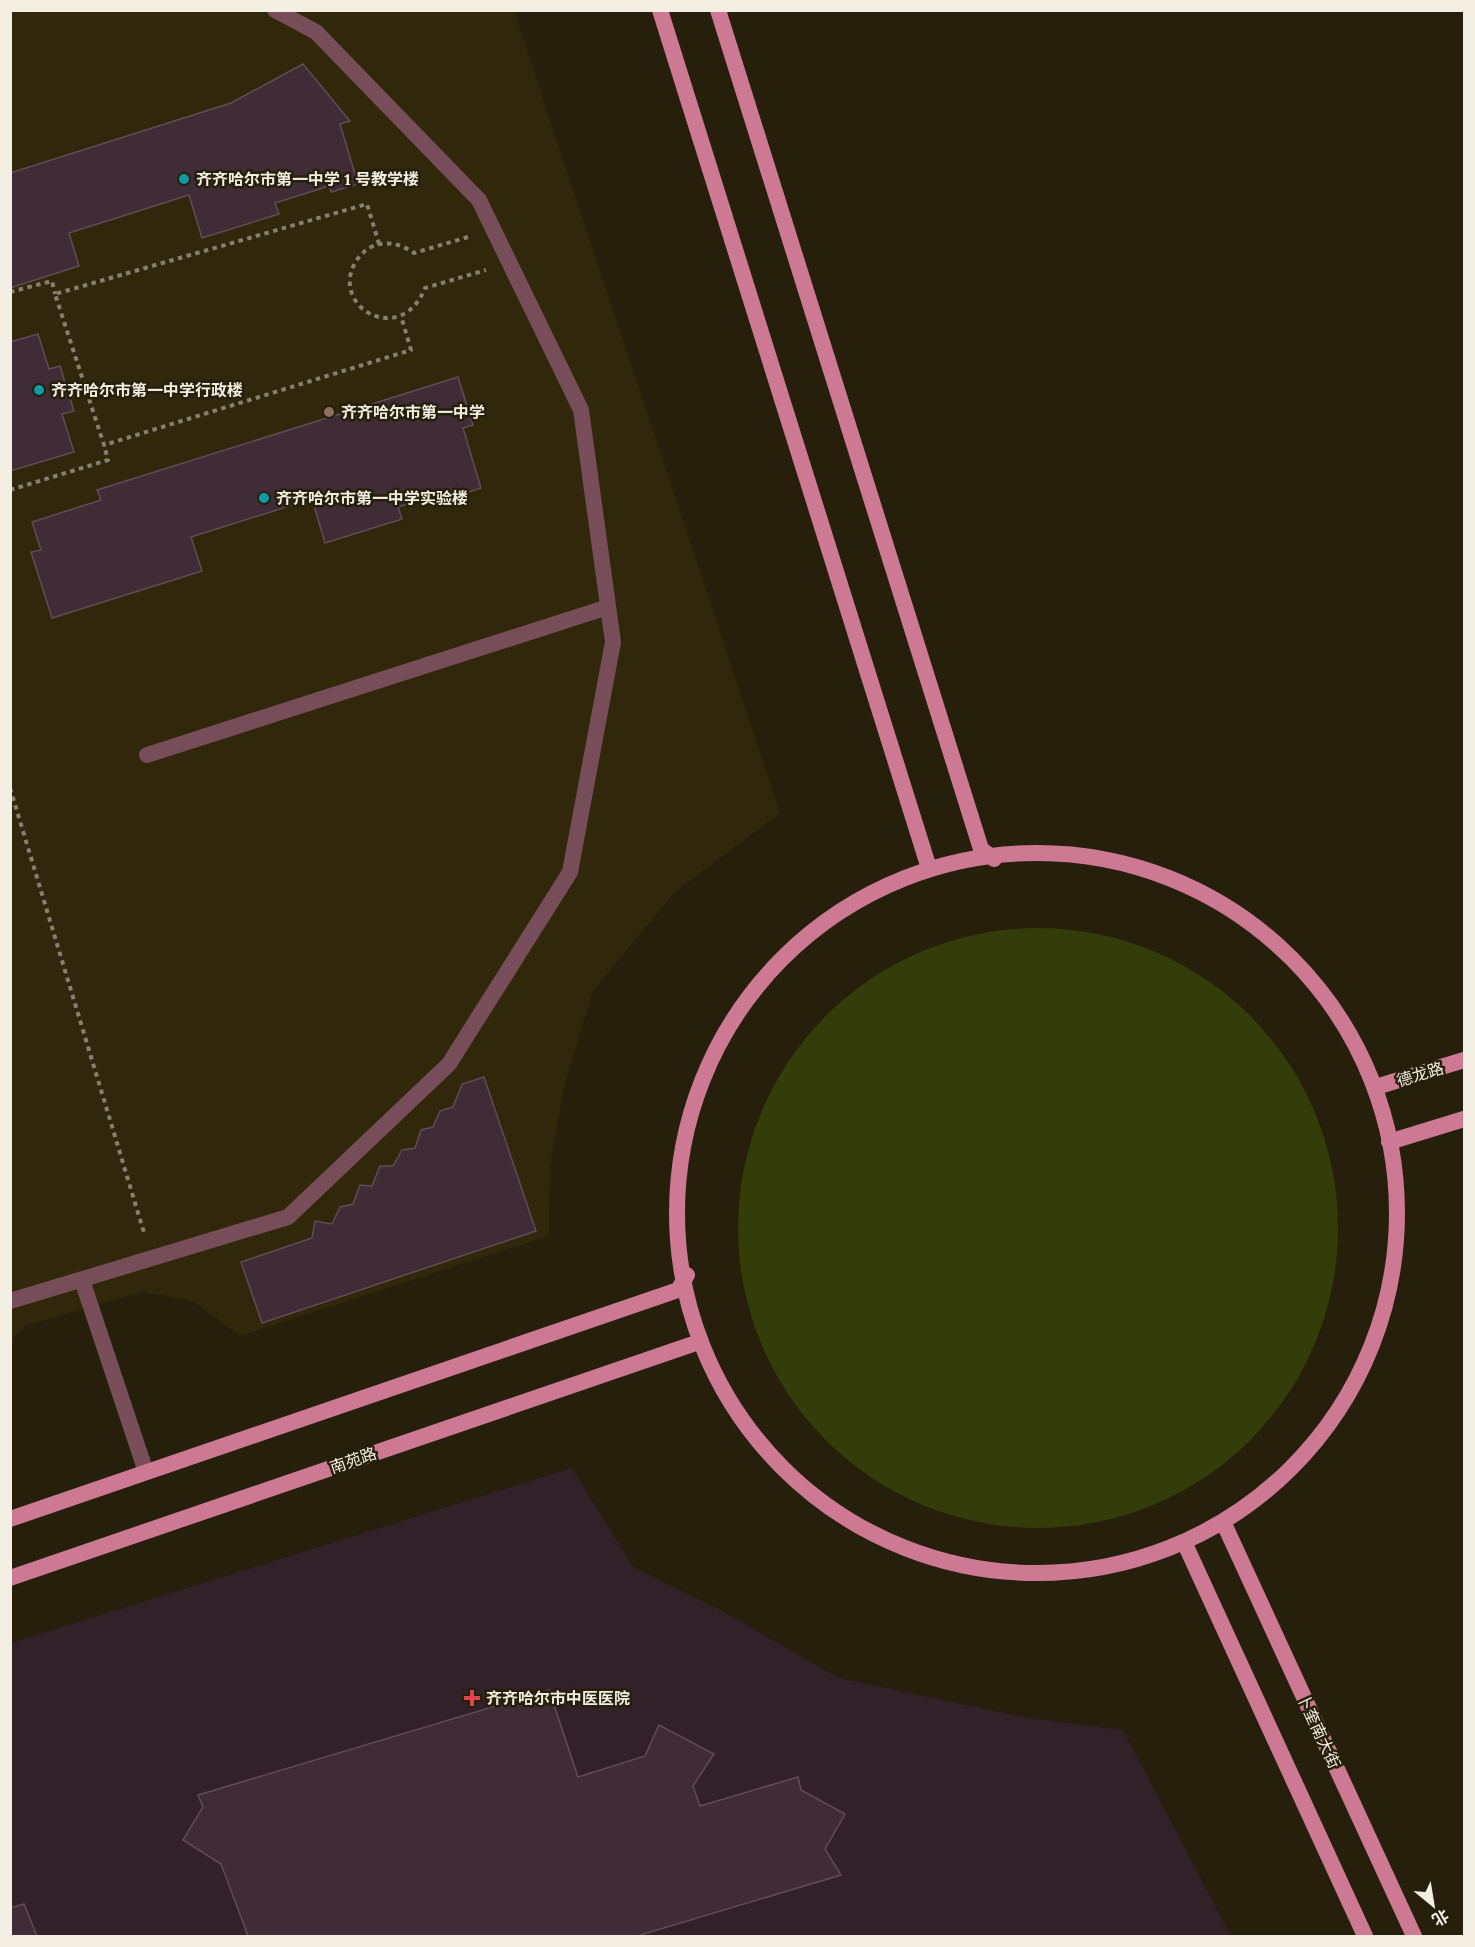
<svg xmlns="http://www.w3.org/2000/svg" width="1475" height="1947" font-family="Lora,'Noto Sans SC',serif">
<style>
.built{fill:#31270b}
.medical{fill:#322128}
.green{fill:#343c09}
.building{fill:#402c37;stroke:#614b57;stroke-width:1.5}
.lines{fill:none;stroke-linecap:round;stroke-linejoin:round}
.path{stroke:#878070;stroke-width:4;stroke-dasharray:4.5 4.5;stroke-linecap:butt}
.minor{stroke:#764d59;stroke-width:16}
.primary{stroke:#cd7993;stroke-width:16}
.culture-dot{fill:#0f9aa8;stroke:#261f0b;stroke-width:2}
.education-dot{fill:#8d6e63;stroke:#261f0b;stroke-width:2}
.health-dot{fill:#e0444e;stroke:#261f0b;stroke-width:2}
.labels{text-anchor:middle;stroke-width:5;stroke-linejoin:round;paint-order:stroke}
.poi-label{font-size:16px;font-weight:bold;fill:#f3eee2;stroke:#261f0b;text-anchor:start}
.street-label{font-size:16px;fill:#f3eee2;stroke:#261f0b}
</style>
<rect width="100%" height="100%" fill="#261f0b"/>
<!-- built -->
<path class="built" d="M11,11H514L780,813L675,892L593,991L565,1083L550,1167L549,1236L240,1336L193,1301L142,1292L25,1326L11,1340Z"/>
<!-- medical -->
<path class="medical" d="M572,1468L633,1567L722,1611L839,1678L1028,1718L1123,1730L1231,1936H11V1643Z"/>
<!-- green -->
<path class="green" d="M738 1228a300 300 0 1 1 600 0a300 300 0 1 1-600 0Z"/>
<!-- building -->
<path class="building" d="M303,64L350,121L340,124L358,184L331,192L329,186L275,203L279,214L202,238L189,195L69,233L79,266L10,288V173L231,103Z
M38,334L49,369L60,366L74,411L62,414L74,452L10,471V342Z
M458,377L473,425L463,428L481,488L454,497L452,491L398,507L402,519L325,543L312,499L191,537L202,571L52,618L31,552L41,550L32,522L101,500L97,490Z
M484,1077L536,1231L262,1323L241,1262L312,1238L315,1221L332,1224L340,1207L353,1204L360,1185L372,1186L380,1166H393L402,1150L415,1148L421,1130L433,1127L440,1111L453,1107L462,1084Z
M549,1690L578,1777L645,1756L659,1725L714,1754L693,1786L700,1806L798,1777L801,1790L845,1814L825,1849L841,1875L637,1936H248L221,1864L183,1840L203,1807L198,1795Z
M24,1904L37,1936H10V1908Z"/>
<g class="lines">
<!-- path -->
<path class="path" d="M468,237L414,253C401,244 387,240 371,247C364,251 359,256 355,263C330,307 401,348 425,288L486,270
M379,244L367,204L55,294L104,445L411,350L401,316
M10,292L52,281L55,294
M10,490L108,460L104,445
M10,788L145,1236"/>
<!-- minor -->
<path class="minor" d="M147,755L608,607
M82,1280L146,1472
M10,1301L288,1217L449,1064L570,872L613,642L581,410L479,200L316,32L275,10"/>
<!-- primary -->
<path class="primary" d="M660,10L928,865
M718,10L981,849L994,859
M677 1213a360 360 0 1 1 720 0a360 360 0 1 1-720 0Z
M1376,1087L1464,1060
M1389,1142L1464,1119
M10,1519L678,1290L687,1275
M1225,1526L1414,1936
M1185,1544L1365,1936
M10,1578L696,1343"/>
</g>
<!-- markers -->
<g class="culture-dot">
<circle cx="184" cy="179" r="6"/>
<circle cx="39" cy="390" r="6"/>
<circle cx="264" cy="498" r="6"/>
</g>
<circle class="education-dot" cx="329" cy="412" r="6"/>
<path class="health-dot" d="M469 1689h6v6h6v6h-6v6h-6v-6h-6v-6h6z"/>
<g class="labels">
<!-- poi labels -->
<g class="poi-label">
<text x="196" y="185">齐齐哈尔市第一中学 1 号教学楼</text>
<text x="51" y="396">齐齐哈尔市第一中学行政楼</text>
<text x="341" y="418">齐齐哈尔市第一中学</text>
<text x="276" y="504">齐齐哈尔市第一中学实验楼</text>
<text x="486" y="1704">齐齐哈尔市中医医院</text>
</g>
<!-- street labels -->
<g class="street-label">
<text transform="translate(1420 1074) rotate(-17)" y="6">德龙路</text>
<text transform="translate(353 1460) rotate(-19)" y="6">南苑路</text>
<text transform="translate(1319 1731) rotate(65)" y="6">卜奎南大街</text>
</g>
</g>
<!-- border -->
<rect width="1475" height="1947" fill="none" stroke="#f3eee2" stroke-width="24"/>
<!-- north arrow -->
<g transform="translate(1433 1905) rotate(150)" stroke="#261f0b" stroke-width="4.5" paint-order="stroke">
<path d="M0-4.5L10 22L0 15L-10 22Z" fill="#f3eee2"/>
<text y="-9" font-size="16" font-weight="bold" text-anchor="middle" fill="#f3eee2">北</text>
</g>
</svg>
